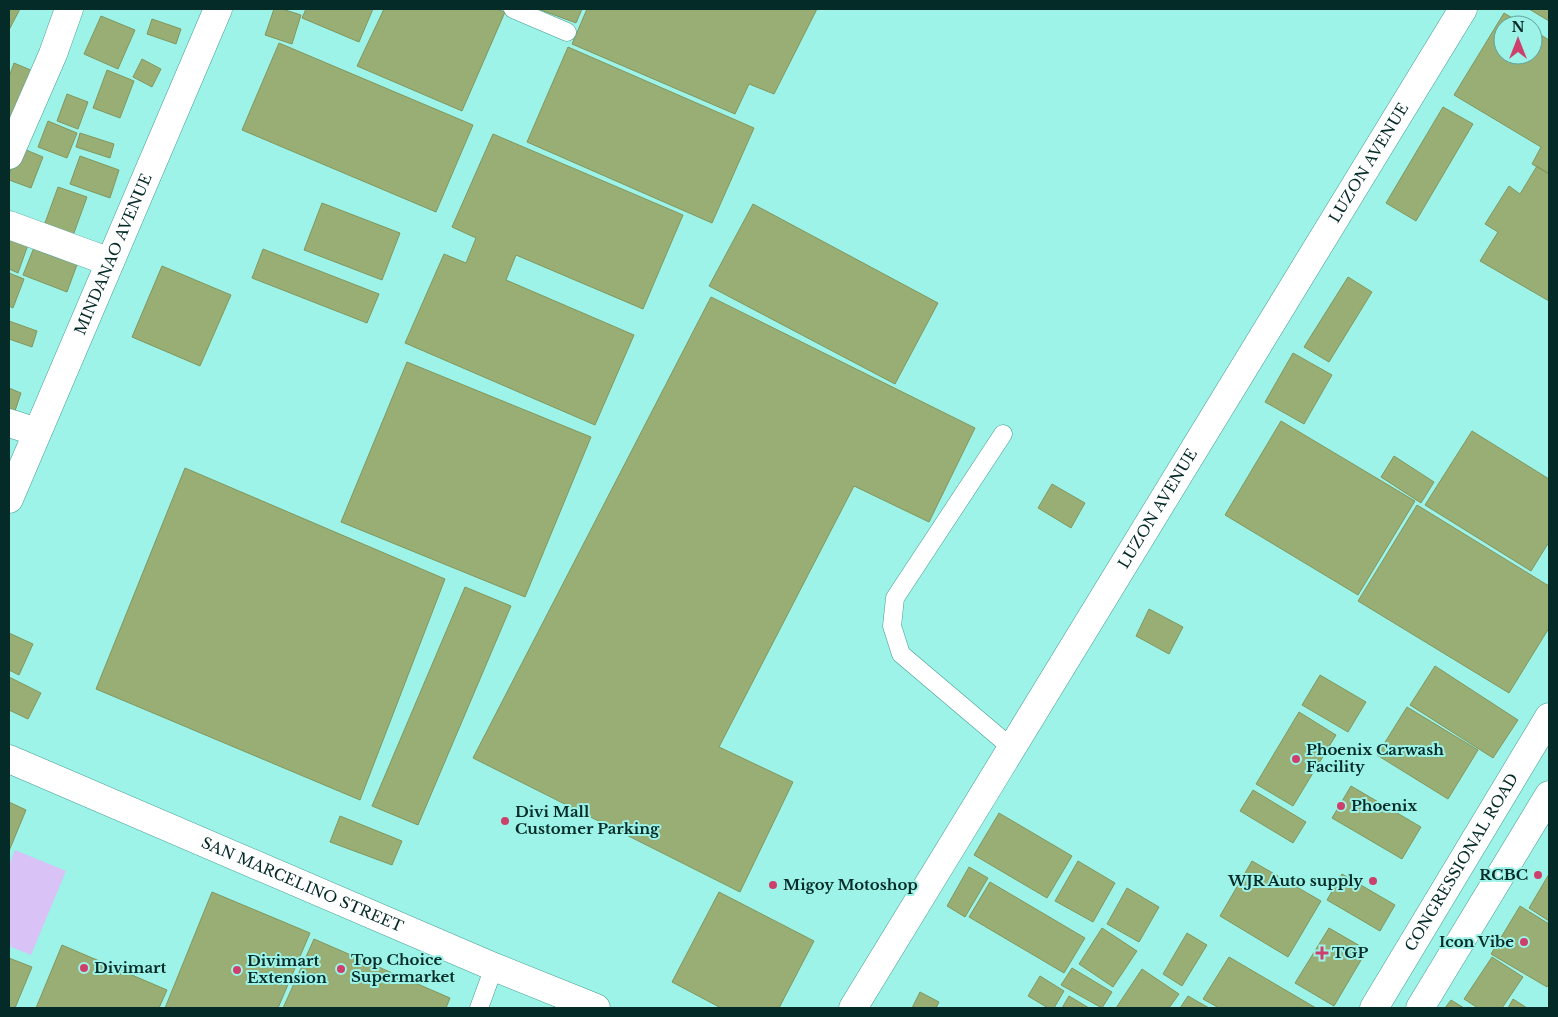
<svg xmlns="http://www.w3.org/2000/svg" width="1558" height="1017" font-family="'Libre Baskerville',serif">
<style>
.green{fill:#d9c2f6}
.building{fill:#98ae75;stroke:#81975d}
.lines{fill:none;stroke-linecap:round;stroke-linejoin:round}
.lane-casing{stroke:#449c92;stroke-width:19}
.street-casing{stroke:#449c92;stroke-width:29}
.secondary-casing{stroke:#449c92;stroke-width:29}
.lane{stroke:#fff;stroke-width:18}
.street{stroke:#fff;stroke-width:28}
.secondary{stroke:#fff;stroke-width:28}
.poi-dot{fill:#cd406c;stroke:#9df3e8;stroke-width:2}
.labels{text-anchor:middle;stroke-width:4;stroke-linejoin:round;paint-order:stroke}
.street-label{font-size:15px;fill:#042b27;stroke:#9df3e8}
.poi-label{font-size:15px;font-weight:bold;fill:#042b27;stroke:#9df3e8;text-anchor:start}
</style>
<rect width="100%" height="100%" fill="#9df3e8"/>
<!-- green -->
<path class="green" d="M15,850L66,871L31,955L9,946V865Z"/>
<!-- building -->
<path class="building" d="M9,9H20L9,30Z
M274,9H282L301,15L292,44L265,35Z
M306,9H373L359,42L302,18Z
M384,9H496L505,12L462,111L357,66Z
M538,9H582L576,23Z
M587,9H817L774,94L749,84L735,114L572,44Z
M1529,9H1549V21Z
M1504,13L1524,25H1503V55H1533V30L1549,40V174L1532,164L1541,147L1454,95Z
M101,16L135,30L118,69L84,54Z
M152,19L181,29L176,44L147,34Z
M279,43L473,125L436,212L242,130Z
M568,47L754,128L712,223L527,142Z
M142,59L161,69L152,87L133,77Z
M14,63L40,74L9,123V77Z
M107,70L134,81L120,118L93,108Z
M67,94L88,102L78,129L57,121Z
M1443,107L1473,124L1416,221L1386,203Z
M48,121L77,133L67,158L38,147Z
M80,133L114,144L110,158L76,147Z
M493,134L683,215L643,309L516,255L506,280L634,335L595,425L405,343L444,254L466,263L476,238L452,227Z
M19,147L43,157L31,188L9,180V175Z
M80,156L119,170L110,198L70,184Z
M1537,166L1549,174V301L1480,261L1498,232L1485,224L1509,186L1520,194Z
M58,187L87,197L70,244L41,234Z
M322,203L400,233L382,280L304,250Z
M753,204L938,303L895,384L709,286Z
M9,234L29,242L18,273L9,269Z
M35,245L78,262L67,292L23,275Z
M263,249L379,294L367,323L252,278Z
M162,266L231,295L200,366L132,337Z
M9,273L24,279L13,308L9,306Z
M1348,277L1372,292L1329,362L1304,347Z
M711,297L975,428L929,522L854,486L719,747L793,782L740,892L473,758Z
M9,321L37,331L32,347L9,339Z
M1293,353L1332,375L1304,424L1265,402Z
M407,362L591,437L525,597L341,522Z
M9,388L21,393L13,417L9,415Z
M1281,421L1415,501L1358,595L1225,515Z
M1472,431L1549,479V542L1531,571L1425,505Z
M1394,456L1434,482L1421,503L1381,477Z
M185,468L445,579L360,800L96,689Z
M1052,484L1085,503L1071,528L1038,508Z
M1417,505L1549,586V628L1509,693L1358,601Z
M465,587L511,606L418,825L372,806Z
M1149,609L1183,627L1169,654L1136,636Z
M9,633L33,644L19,675L9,670Z
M1435,666L1518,720L1493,758L1410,705Z
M1320,675L1366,702L1348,732L1302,705Z
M9,677L41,693L28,719L9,710Z
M1407,707L1478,750L1448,799L1377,755Z
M1299,712L1336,735L1293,806L1256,784Z
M1351,786L1421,827L1402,859L1332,818Z
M1253,790L1306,822L1293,843L1240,811Z
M9,802L26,810L9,851Z
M999,813L1072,856L1047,898L974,855Z
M340,816L402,841L392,865L330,842Z
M1078,861L1115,883L1093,922L1055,901Z
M1252,861L1321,901L1288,957L1220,916Z
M969,867L988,878L965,917L947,906Z
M1342,874L1395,905L1380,931L1327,900Z
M1549,874V921L1529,908Z
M990,882L1085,938L1064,973L969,917Z
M1127,888L1159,907L1139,942L1107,924Z
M212,892L310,933L278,1008H165Z
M719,892L814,941L779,1008H721L672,982Z
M1520,906L1549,924V984L1547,987L1491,954Z
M1102,928L1137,951L1113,987L1079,964Z
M1329,928L1367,950L1334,1006L1295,983Z
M1187,933L1207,945L1182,986L1163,974Z
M314,939L450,998L446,1008H283Z
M62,945L167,990L159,1008H36Z
M1229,957L1316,1008H1219L1203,999Z
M1492,957L1523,977L1502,1008H1478L1464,999Z
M9,958L32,967L15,1008H9Z
M1072,968L1112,992L1102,1008L1061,985Z
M1142,969L1179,994L1169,1008H1116Z
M1040,976L1064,991L1054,1008H1048L1028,996Z
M920,992L939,1002L936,1008H912Z
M1069,996L1089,1008H1062Z
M1188,996L1209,1008H1180Z
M1513,999L1527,1008H1508Z
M1451,1000L1464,1008H1445Z"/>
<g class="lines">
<!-- lane casing -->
<g class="lane-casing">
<path id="lane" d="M513,9L567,32
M1003,434L895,598L892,626L901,654L1013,749
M479,1008L494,967"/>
</g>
<!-- street casing -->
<g class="street-casing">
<path id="street" d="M9,155L53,54L69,9
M9,225L110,262
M9,423L37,432"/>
</g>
<!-- secondary casing -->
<g class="secondary-casing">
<g id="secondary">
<path id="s1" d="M9,499L218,9"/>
<path id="s2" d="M9,759L494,967L596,1008"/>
<path id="s3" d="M853,1008L1463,9"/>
<path id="s4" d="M1374,1008L1549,717"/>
<path d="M1420,1008L1549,795"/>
</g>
</g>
<!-- lane -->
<use href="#lane" class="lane"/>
<!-- street -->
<use href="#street" class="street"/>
<!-- secondary -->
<use href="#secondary" class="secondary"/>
</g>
<!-- markers -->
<g class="poi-dot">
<circle cx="1296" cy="759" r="5"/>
<circle cx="1341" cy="806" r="5"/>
<circle cx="505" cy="821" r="5"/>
<circle cx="1538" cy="875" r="5"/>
<circle cx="1373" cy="881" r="5"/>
<circle cx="773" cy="885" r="5"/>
<circle cx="1524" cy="942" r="5"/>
<path d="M1319.5 945.5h5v5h5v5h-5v5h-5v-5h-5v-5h5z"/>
<circle cx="84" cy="968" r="5"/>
<circle cx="341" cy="969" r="5"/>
<circle cx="237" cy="970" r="5"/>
</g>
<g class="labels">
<!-- street labels -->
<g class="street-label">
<text dy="5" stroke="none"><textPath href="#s3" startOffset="990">LUZON AVENUE</textPath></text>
<text dy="5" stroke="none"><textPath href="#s1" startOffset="266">MINDANAO AVENUE</textPath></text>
<text dy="5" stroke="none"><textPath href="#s3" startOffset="585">LUZON AVENUE</textPath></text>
<text dy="5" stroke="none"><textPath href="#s4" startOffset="170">CONGRESSIONAL ROAD</textPath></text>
<text dy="5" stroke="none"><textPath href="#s2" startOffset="319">SAN MARCELINO STREET</textPath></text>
</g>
<!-- poi labels -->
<g class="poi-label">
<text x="1306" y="755">Phoenix Carwash<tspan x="1306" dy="17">Facility</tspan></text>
<text x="1351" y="811">Phoenix</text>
<text x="515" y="817">Divi Mall<tspan x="515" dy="17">Customer Parking</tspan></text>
<text x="1528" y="880" text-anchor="end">RCBC</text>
<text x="1363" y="886" text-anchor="end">WJR Auto supply</text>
<text x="783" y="890">Migoy Motoshop</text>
<text x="1514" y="947" text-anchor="end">Icon Vibe</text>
<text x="1332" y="958">TGP</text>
<text x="351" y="965">Top Choice<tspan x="351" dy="17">Supermarket</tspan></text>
<text x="247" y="966">Divimart<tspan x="247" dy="17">Extension</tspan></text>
<text x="94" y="973">Divimart</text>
</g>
</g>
<!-- border -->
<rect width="1558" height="1017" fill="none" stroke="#042b27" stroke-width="20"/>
<!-- north arrow -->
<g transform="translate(1518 40)"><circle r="24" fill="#9df3e8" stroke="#60a39b"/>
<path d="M0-4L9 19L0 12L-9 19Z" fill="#cd406c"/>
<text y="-8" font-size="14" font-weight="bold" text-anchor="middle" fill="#042b27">N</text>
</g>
</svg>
